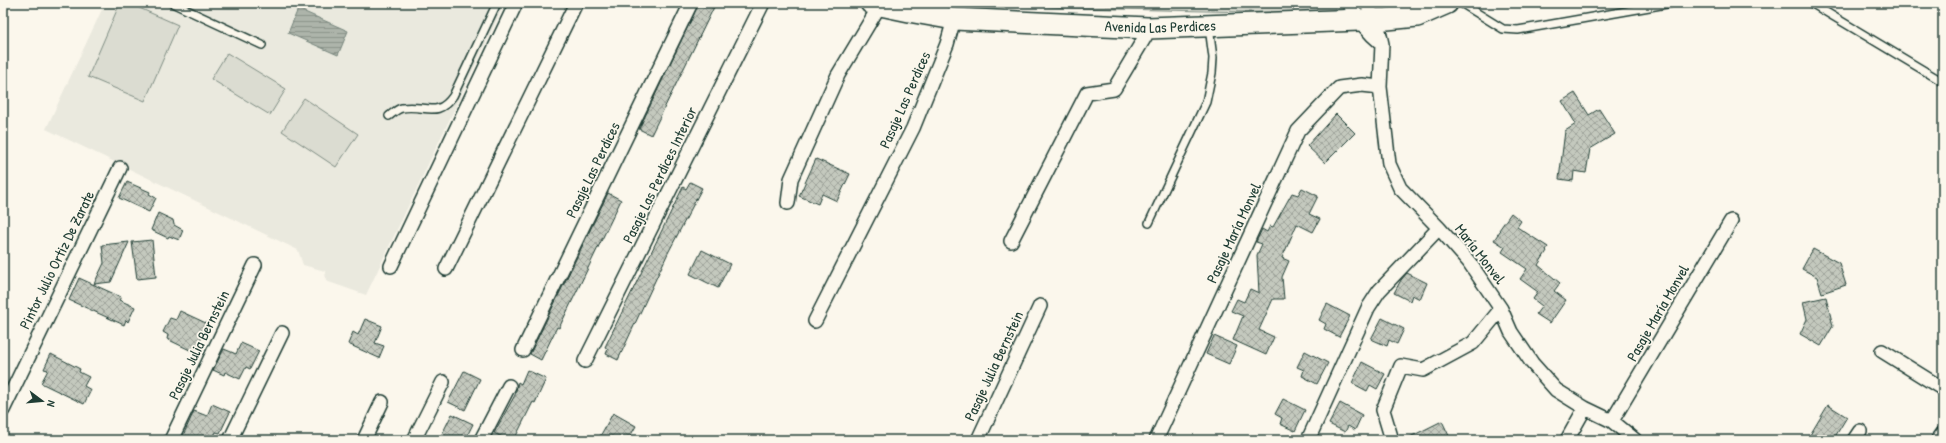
<svg xmlns="http://www.w3.org/2000/svg" width="1946" height="443" font-family="'Patrick Hand',sans-serif">
<style>
.built{fill:#eae9de}
.grass{fill:#dbdcd1;stroke:#7d8c82}
.park{fill:url(#park-tufts);stroke:#7d8c82}
.water{fill:url(#water-rules);stroke:#74847b}
.building{fill:url(#building-cross-hatch);stroke:#1f3d34}
.lines{fill:none;stroke-linecap:round;stroke-linejoin:round}
.lane-casing{stroke:#1f3d34;stroke-width:10}
.street-casing{stroke:#1f3d34;stroke-width:16}
.primary-casing{stroke:#1f3d34;stroke-width:24}
.lane{stroke:#fbf7ec;stroke-width:7}
.street{stroke:#fbf7ec;stroke-width:13}
.primary{stroke:#fbf7ec;stroke-width:21}
.labels{text-anchor:middle;stroke-width:3.5;stroke-linejoin:round;paint-order:stroke}
.street-label{font-size:15px;fill:#1f3d34;stroke:#fbf7ec}
</style>
<defs>
<pattern id="park-tufts" width="24" height="20" patternUnits="userSpaceOnUse"><rect width="24" height="20" fill="#dbdcd1"/><path d="M3 7l-1-3M5 7V3M7 7l1-3M15 17l-1-3M17 17v-4M19 17l1-3" fill="none" stroke="#bcbeb4"/></pattern>
<pattern id="water-rules" width="6" height="5" patternUnits="userSpaceOnUse"><rect width="6" height="5" fill="#adb4aa"/><path d="M0 2.5h6" fill="none" stroke="#8c948b"/></pattern>
<pattern id="building-cross-hatch" width="8" height="8" patternUnits="userSpaceOnUse"><rect width="8" height="8" fill="#c4c9be"/><path d="M0 0l8 8M0 8l8-8" fill="none" stroke="#9fa49b"/></pattern>
</defs>
<rect width="100%" height="100%" fill="#fbf7ec"/>
<filter id="ink" filterUnits="userSpaceOnUse"><feTurbulence type="fractalNoise" baseFrequency=".025" numOctaves="2"/><feDisplacementMap in="SourceGraphic" scale="8" xChannelSelector="R" yChannelSelector="G"/><feConvolveMatrix kernelMatrix="1 2 1 2 8 2 1 2 1" color-interpolation-filters="sRGB"/></filter>
<g filter="url(#ink)">
<!-- built -->
<path class="built" d="M105,3H505L366,295L326,281L325,271L303,265L298,250L46,129Z"/>
<!-- grass -->
<path class="grass" d="M120,3H128L178,25L145,101L88,77Z
M227,53L286,89L270,115L211,79Z
M304,98L358,134L336,167L282,131Z"/>
<!-- park -->
<path class="park" d="M954,3H1441L1337,14L1073,8Z"/>
<!-- water -->
<path class="water" d="M298,9L348,31L338,55L288,33Z"/>
<!-- building -->
<path class="building" d="M699,3H716L651,135L639,129Z
M1575,93L1589,115L1599,109L1615,134L1590,149L1586,173L1574,171L1573,181L1559,179L1565,131L1576,124L1562,101Z
M1336,114L1355,133L1325,163L1307,146Z
M816,159L850,174L837,201L822,194L818,204L799,196Z
M127,182L150,192L149,194L156,198L149,212L119,198Z
M690,182L702,188L668,253L618,360L606,354L608,349L605,347L683,187L686,189Z
M1302,188L1318,196L1309,214L1320,219L1313,232L1297,224L1282,258L1289,261L1282,277L1284,299H1273L1259,330L1274,337L1266,355L1233,340L1243,316L1231,311L1237,299L1244,302L1250,289L1259,293L1257,255L1262,244L1256,242L1262,229L1267,232L1270,226L1273,227L1292,193L1298,195Z
M608,193L621,200L559,328L557,327L541,360L530,354Z
M158,213L173,220L174,225L183,230L179,240L169,236L168,238L151,230Z
M1511,213L1521,221L1517,227L1548,247L1546,250L1547,251L1538,265L1560,283L1554,291L1566,300L1550,323L1536,314L1542,306L1533,299L1538,292L1520,279L1527,269L1502,252L1505,247L1494,240L1500,231L1499,230Z
M152,240L156,277L137,279L132,242Z
M129,242L111,282L94,284L104,263L102,245Z
M1813,249L1839,263L1846,285L1822,293L1817,277L1802,269Z
M702,250L730,264L718,288L690,274Z
M1407,273L1427,283L1420,299L1412,295L1410,301L1394,293L1401,280Z
M79,278L121,297L119,300L135,307L128,322L126,320L124,325L69,300Z
M1826,297L1833,326L1821,346L1800,334L1807,319L1803,302Z
M1327,304L1350,316L1339,337L1324,329L1326,324L1319,320Z
M180,311L208,324L194,352L167,339L168,335L163,332L170,318L176,320Z
M1382,318L1404,329L1397,344L1389,340L1387,346L1371,339Z
M365,319L382,326L375,343L384,346L379,358L348,344L353,332L358,335Z
M1214,336L1237,346L1229,364L1206,354Z
M241,343L259,351L250,369L246,367L240,379L225,372L224,375L213,370L224,349L236,354Z
M1305,351L1328,363L1317,384L1302,376L1304,370L1297,367Z
M51,354L80,369L79,372L89,377L84,386L91,390L84,404L41,383L48,370L44,369Z
M1362,362L1385,374L1377,389L1370,385L1367,391L1352,383Z
M527,370L546,379L535,403L533,402L514,440H508L494,433L515,395L518,382L521,384Z
M464,371L480,379L465,410L448,402Z
M1283,399L1305,410L1295,431L1280,424L1282,418L1275,414Z
M1340,403L1362,415L1355,430L1348,426L1345,432L1329,424Z
M212,404L230,412L220,433L216,432L213,438L208,436L206,440H181L194,411L207,416Z
M1828,405L1847,417L1833,440H1807Z
M613,413L636,426L628,440H598Z
M452,414L473,424L465,440H439Z
M1442,421L1451,440H1404Z"/>
<g class="lines">
<!-- lane casing -->
<g class="lane-casing">
<path id="lane" d="M172,3L262,45
M1461,3L1503,29L1518,30L1672,3
M1811,3L1943,82
M389,116C393,113 397,109 402,108C425,104 437,119 453,96L497,3
M1149,223L1206,102L1212,73L1213,58L1209,27"/>
</g>
<!-- street casing -->
<g class="street-casing">
<path id="street" d="M1349,3C1358,20 1367,32 1382,44
M1367,3L1379,31L1382,44L1380,87L1389,164L1400,188L1439,228L1469,262L1501,309L1511,332L1532,363L1556,390L1585,408L1612,421L1635,440
M788,203L791,179L838,75L880,5
M1011,241L1087,93L1114,89L1145,37L1148,28
M391,266L516,3
M446,269L576,3
M815,321L913,128L947,44L954,19
M523,350L691,3
M1882,351L1943,389
M585,361L763,3
M3,410L120,168
M1612,421L1731,221
M171,440L255,265
M230,440L282,333
M364,440L382,402
M414,440L443,382
M481,440L509,386
M978,440L1040,306
M1156,440L1298,131L1339,88L1362,85L1380,87
M1308,440L1368,308L1379,291L1439,228
M1392,440L1383,410L1401,366L1423,370L1473,343L1501,309
M1567,440L1585,408
M1854,440L1860,431
M1938,440L1943,433"/>
</g>
<!-- primary casing -->
<g class="primary-casing">
<g id="primary">
<path id="s1" d="M871,3L914,12L954,19L1148,28L1387,19L1417,16L1447,3"/>
</g>
</g>
<!-- lane -->
<use href="#lane" class="lane"/>
<!-- street -->
<use href="#street" class="street"/>
<!-- primary -->
<use href="#primary" class="primary"/>
</g>
</g>
<g class="labels">
<!-- street labels -->
<g class="street-label">
<text dy="5" stroke="none"><textPath href="#s1" startOffset="291">Avenida Las Perdices</textPath></text>
<text transform="translate(905 100) rotate(-66)" y="5">Pasaje Las Perdices</text>
<text transform="translate(593 170) rotate(-64)" y="5">Pasaje Las Perdices</text>
<text transform="translate(660 175) rotate(-64)" y="5">Pasaje Las Perdices Interior</text>
<text transform="translate(1234 233) rotate(-65)" y="5">Pasaje María Monvel</text>
<text transform="translate(1480 254) rotate(52)" y="5">María Monvel</text>
<text transform="translate(57 260) rotate(-64)" y="5">Pintor Julio Ortiz De Zarate</text>
<text transform="translate(1658 313) rotate(-60)" y="5">Pasaje María Monvel</text>
<text transform="translate(199 345) rotate(-64)" y="5">Pasaje Julia Bernstein</text>
<text transform="translate(994 366) rotate(-65)" y="5">Pasaje Julia Bernstein</text>
</g>
</g>
<!-- margin -->
<rect width="1946" height="443" fill="none" stroke="#fbf7ec" stroke-width="16"/>
<rect x="8" y="8" width="1930" height="427" fill="none" stroke="#1f3d34" stroke-width="1.5" filter="url(#ink)"/>
<!-- north arrow -->
<g transform="translate(42 401) rotate(106)" stroke="#fbf7ec" stroke-width="3" paint-order="stroke">
<path d="M0-3L7 15L0 10L-7 15Z" fill="#1f3d34"/>
<text y="-6" font-size="11" font-weight="bold" text-anchor="middle" fill="#1f3d34">N</text>
</g>
</svg>
